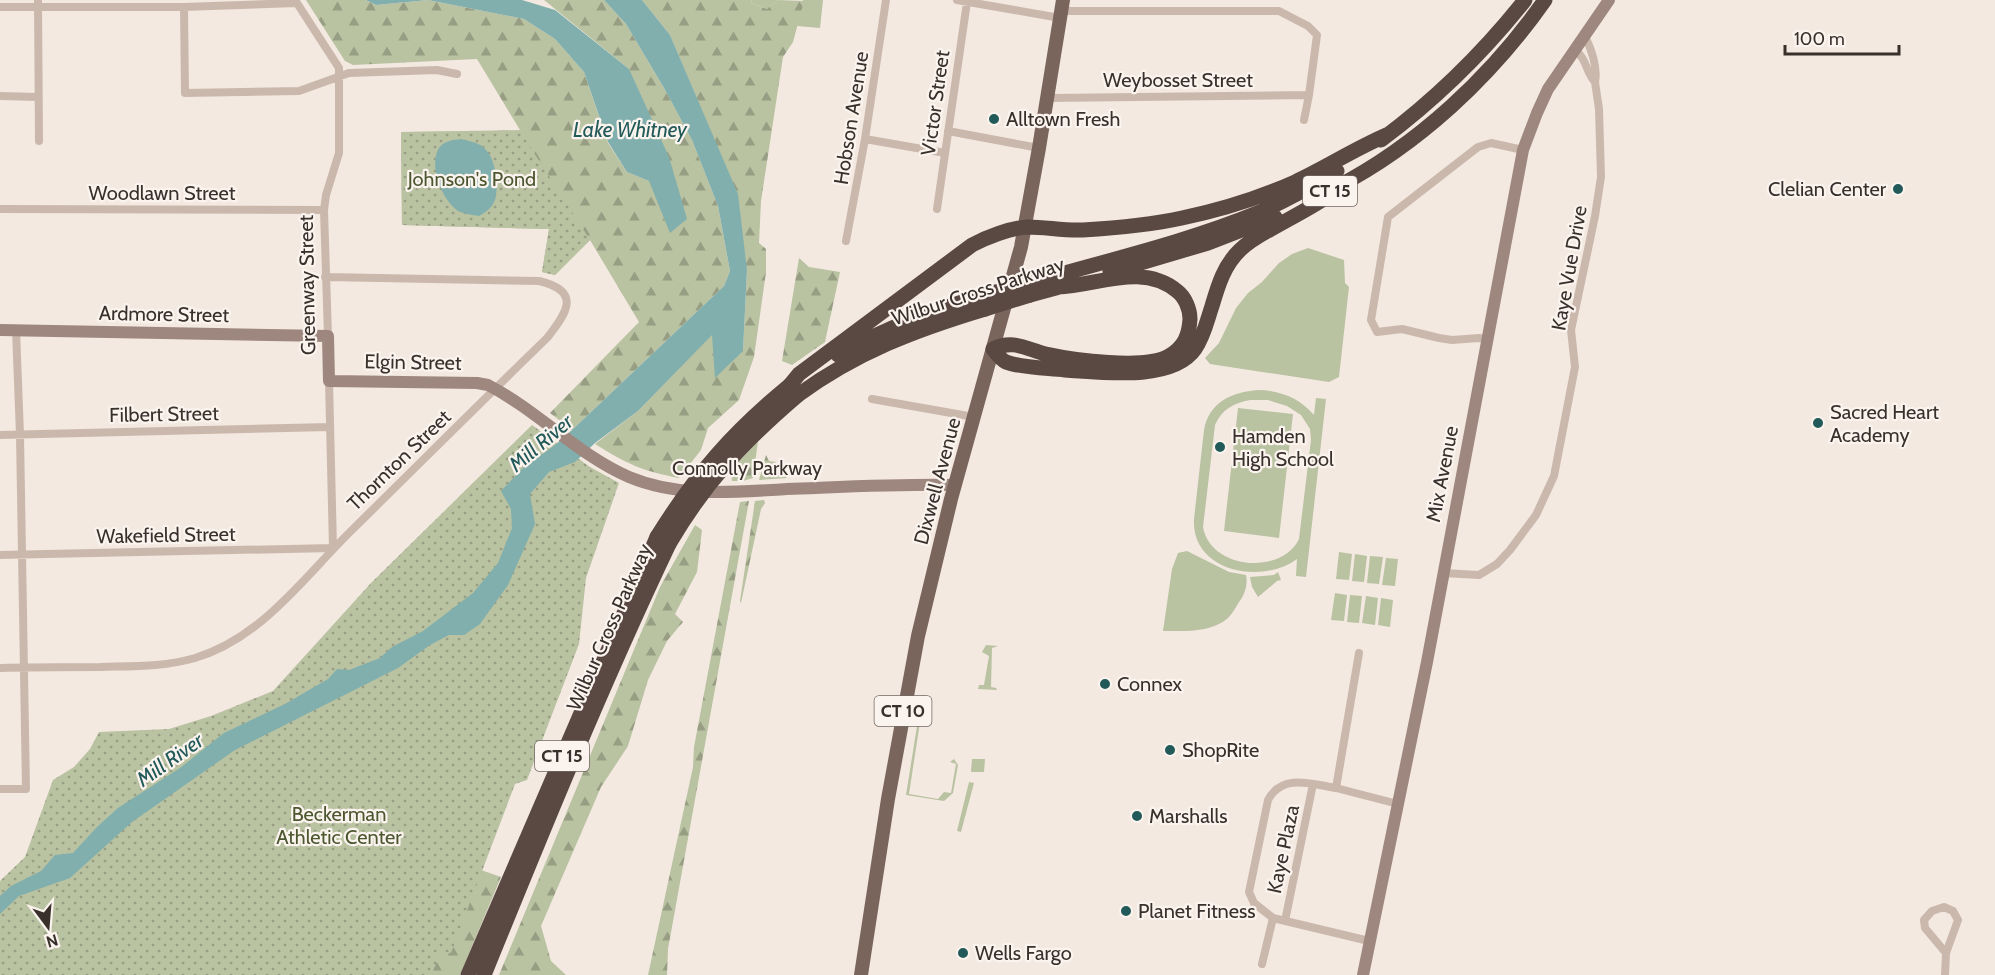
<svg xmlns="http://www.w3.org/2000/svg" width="1995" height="975" font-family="Cabin,sans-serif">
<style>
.green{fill:#b9c2a1;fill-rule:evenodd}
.forest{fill:url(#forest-firs)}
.park{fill:url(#park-dots)}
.water{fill:#81afad}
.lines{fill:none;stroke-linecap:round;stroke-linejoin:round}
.street{stroke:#cbb8ad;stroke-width:8}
.secondary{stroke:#9e877e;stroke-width:12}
.primary{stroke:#7a655d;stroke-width:14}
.highway{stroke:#5a4843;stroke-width:15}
.highway-bridge{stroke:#5a4843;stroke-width:15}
.poi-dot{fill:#225a59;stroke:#faf3ee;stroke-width:2}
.labels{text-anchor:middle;stroke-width:4.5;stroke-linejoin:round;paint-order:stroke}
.shield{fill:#faf3ee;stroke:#736a66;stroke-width:1.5}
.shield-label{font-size:18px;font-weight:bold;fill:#392f2b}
.street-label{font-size:20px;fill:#392f2b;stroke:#faf3ee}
.poi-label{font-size:20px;fill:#392f2b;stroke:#faf3ee;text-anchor:start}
.park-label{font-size:20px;fill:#4c5730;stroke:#faf3ee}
.water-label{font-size:21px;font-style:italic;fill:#225a59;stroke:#faf3ee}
</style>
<defs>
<pattern id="forest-firs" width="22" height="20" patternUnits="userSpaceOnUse" patternTransform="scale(1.5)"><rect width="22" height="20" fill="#b9c2a1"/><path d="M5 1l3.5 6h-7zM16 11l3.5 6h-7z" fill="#979e83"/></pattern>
<pattern id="park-dots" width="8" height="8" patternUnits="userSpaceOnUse" patternTransform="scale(1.5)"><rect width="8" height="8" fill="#b9c2a1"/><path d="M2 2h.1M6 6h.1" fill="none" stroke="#979e83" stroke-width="1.8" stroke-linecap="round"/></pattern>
</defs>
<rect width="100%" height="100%" fill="#f3e9e1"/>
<!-- green -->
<path class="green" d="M752,0H777L767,9L751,3Z
M803,0H823L820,28L797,26Z
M1308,248L1344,260L1345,283L1349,287L1339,377L1329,382L1210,364L1205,358L1219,343L1236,308L1248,293L1262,282L1279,263L1292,254Z
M1258,390C1279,390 1300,398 1314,415L1316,398L1326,399L1306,577L1296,576L1297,559C1262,585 1191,572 1194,519L1204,430C1209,402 1232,392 1258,390ZM1250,400H1268L1287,406L1301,415L1310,429L1311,440L1299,539C1281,576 1210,569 1203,527L1215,425C1222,409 1234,403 1250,400Z
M1238,408L1293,414L1279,538L1224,531Z
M1187,551L1229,572L1246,575C1248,584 1245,595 1239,602C1236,607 1232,614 1228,618C1211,633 1184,631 1163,631L1172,569L1178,553Z
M1339,552L1352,554L1349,580L1336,579Z
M1355,554L1367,556L1364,582L1352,581Z
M1370,556L1383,557L1379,584L1367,583Z
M1386,558L1398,559L1395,586L1382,585Z
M1278,572L1281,580L1277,581L1258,597L1252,587L1250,577L1274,575Z
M1335,593L1347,595L1344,621L1331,620Z
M1350,595L1362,596L1359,623L1347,622Z
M1366,596L1378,598L1375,625L1362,623Z
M1381,598L1393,600L1390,627L1378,625Z
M986,645L998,646L992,648L991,687L996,688L997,690L978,689L979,685H984L989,656L982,652Z
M922,695L924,696L909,794L938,799L944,792L951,793L956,764L950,762L954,759L958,765L953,793L944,801L906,795Z
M972,759H985L984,772H971Z
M969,782L974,783L961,832L957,831Z"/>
<!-- forest -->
<path class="forest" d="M306,0H366L376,5L428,0L524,19L555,39L584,72L608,143L627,172L649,181L629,69L544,0H604L626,24L664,88L692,140L718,206L730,271L724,286L572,430L550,413L639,322L590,240L555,275L542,272L549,229L402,225L401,132L520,130L477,59L353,65L345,61Z
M642,0H752L751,3L767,9L777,0L804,1L793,42L783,57L761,201L759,243L766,249V272L754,357L739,400L708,428L701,450L679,478C642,471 627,464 595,444L638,411L712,334L743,351L747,270L702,111L670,35Z
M799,258L809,267L840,272L825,342L792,365L782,361Z
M758,441L753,478L743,481H732C729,465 747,452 758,441Z
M766,455L769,461L776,462V467L787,475V478L759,480Z
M764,500L765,503L761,509L741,603L740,601L755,501Z
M749,501L668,949L667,975H648L693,767L694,747L740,502Z
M695,525L702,530L697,572L675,614L683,622L667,641L648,680L628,746L601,787L541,926L551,961L566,975H499L660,587Z
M464,864L501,877L460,975H399Z"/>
<!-- park -->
<path class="park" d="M520,131L590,240L555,275L542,272L549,229L402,225L401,132Z
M532,425L590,467L619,483L586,578L579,644L527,780L515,784L451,953L442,951L431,975H0V881L25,857L53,780L74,767L90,749L99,732L169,729L211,716L273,691L371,583Z"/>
<!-- water -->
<path class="water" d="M366,0H428L376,5Z
M428,0H522L555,10L629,69L669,157L687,219L670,233L649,181L627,172L608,142L584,72L555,39L524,19Z
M604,0H642L670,35L738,194L747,270L743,351L715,378L712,335L638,411L595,443L575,462L549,472L530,494L535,524L508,585L480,624L464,635H449L430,645L398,668L235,750L132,822L70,878L19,896L0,914V896L11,886L41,871L55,855L73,853L97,827L118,808L180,768L224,733L285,704L328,679L337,669L349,670L380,658L392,647L423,631L473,593L498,563L512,528L511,509L501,491L523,468L555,445L572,430L724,286L730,271L718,206L692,140L664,88L626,24Z
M461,139C468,141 477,142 483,147C496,157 499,185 495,200C492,208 486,212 479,216C473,215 466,214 460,212C442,202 428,165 439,148C443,141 454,140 461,139Z"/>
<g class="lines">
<!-- street -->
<path class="street" d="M38,0L39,141
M295,0L339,68V153L326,195L324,210L328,336
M957,0L1060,18
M0,7H184L297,3
M184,7L185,93L299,91L349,73L437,70L457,74
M1061,11H1279L1308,26L1317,35L1309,95L1304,120
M1574,49C1588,60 1585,71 1595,82C1598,68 1591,47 1584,35
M0,96L38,97
M1047,98L1309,95
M948,131L1039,148
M865,139L945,153
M0,209L324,210
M937,209L967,2
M846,241L865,139L886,0
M1488,339L1479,338L1452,340L1439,338L1402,329L1377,332L1371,320L1388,217L1478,147L1491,143L1523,150
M872,399L974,417
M0,435L329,427
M0,555L333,548L329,381
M1443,573L1479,575L1497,564L1510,550L1536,515L1554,476L1575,367L1571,330L1595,216L1601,177L1599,109L1595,82
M1359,653L1336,788L1398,804
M0,668C33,667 67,667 100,667C132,666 164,667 195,658C262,638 304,577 352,530C417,466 481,402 547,338C567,313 582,291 539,281L325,277
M0,789H26L20,435L16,330
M1273,918L1254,903L1249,892L1268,800C1282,773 1312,784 1336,788
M1285,921L1313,784
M1262,964L1273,918L1369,941
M1945,975L1946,953L1958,920L1953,911L1944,907L1932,911L1924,920L1925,928L1946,953"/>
<!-- secondary -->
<path class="secondary" d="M0,330L328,336L329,381L477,383L488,385C538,411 578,455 629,477C679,498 734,492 787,489C843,487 899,484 955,485
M1363,975L1427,662L1523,150L1537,113L1548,89L1609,0"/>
<!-- primary -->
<path class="primary" d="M861,975L888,799L918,636L951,499L1021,247L1039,148L1063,0"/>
<!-- highway -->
<path class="highway" d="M1381,140C1436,99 1483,53 1525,0
M1335,188C1418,145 1491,77 1545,0
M1110,272L1208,243L1275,217
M1033,282C1109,260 1187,242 1260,212C1287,200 1312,186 1337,171
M1058,287C1097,286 1142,262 1177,291C1185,297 1190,309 1190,319C1189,336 1184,347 1169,356C1145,370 1073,360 1046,354C1026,349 1013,339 993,349C997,354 1000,359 1006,362C1021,368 1049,368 1065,370C1101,372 1172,382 1195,349C1204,336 1207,321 1212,306C1218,286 1224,265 1240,250C1252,238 1268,231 1282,223C1304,211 1325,200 1344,184
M1030,295L1067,285
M838,355C887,327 935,310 988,294
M790,385L799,374L972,245C987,237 1010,228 1028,227C1046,227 1064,231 1083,230C1116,228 1150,225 1182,218C1221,210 1259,198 1295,182C1327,167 1356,148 1389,134
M798,395C857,352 915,330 985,309
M468,975L657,537
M484,975C543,830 602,685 669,544"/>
<!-- highway-bridge -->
<path class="highway-bridge" d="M988,294L1033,282
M985,309L1030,295
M657,537C696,474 733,432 790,385
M669,544C706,481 743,442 798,395"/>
</g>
<!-- markers -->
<g class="poi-dot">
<circle cx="994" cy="119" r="6"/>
<circle cx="1898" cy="189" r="6"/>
<circle cx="1818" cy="423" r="6"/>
<circle cx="1220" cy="447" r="6"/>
<circle cx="1105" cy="684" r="6"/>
<circle cx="1170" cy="750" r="6"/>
<circle cx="1137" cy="816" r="6"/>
<circle cx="1126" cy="911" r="6"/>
<circle cx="963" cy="953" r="6"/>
</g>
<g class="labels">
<!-- shield labels -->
<g class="shield">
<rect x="1303" y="176" width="54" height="30" rx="4.5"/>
<rect x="874.5" y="696" width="57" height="30" rx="4.5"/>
<rect x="535" y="741" width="54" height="30" rx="4.5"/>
</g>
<g class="shield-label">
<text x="1330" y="197">CT 15</text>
<text x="903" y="717">CT 10</text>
<text x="562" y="762">CT 15</text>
</g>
<!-- street labels -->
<g class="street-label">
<text x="1178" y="87">Weybosset Street</text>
<text transform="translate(935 103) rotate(-82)" y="7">Victor Street</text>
<text transform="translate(851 118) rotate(-81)" y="7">Hobson Avenue</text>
<text x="162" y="200">Woodlawn Street</text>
<text transform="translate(1569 268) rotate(-80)" y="7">Kaye Vue Drive</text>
<text transform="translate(307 285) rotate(-91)" y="7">Greenway Street</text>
<text transform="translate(978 291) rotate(-18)" y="7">Wilbur Cross Parkway</text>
<text transform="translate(164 314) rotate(1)" y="7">Ardmore Street</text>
<text transform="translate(413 362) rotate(1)" y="7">Elgin Street</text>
<text transform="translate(164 414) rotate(-1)" y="7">Filbert Street</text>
<text transform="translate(399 460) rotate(-44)" y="7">Thornton Street</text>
<text x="747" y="475">Connolly Parkway</text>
<text transform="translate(1442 474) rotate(-79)" y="7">Mix Avenue</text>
<text transform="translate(937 481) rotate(-75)" y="7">Dixwell Avenue</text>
<text transform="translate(166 535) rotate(-1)" y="7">Wakefield Street</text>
<text transform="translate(609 627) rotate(-66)" y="7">Wilbur Cross Parkway</text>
<text transform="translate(1283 849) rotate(-78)" y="7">Kaye Plaza</text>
</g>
<!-- poi labels -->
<g class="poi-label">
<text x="1006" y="126">Alltown Fresh</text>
<text x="1886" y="196" text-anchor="end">Clelian Center</text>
<text x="1830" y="419">Sacred Heart<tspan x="1830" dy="23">Academy</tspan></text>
<text x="1232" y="443">Hamden<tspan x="1232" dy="23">High School</tspan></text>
<text x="1117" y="691">Connex</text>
<text x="1182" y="757">ShopRite</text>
<text x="1149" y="823">Marshalls</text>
<text x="1138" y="918">Planet Fitness</text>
<text x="975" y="960">Wells Fargo</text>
</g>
<!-- park labels -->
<g class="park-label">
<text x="472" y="186">Johnson's Pond</text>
<text x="339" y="821">Beckerman<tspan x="339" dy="23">Athletic Center</tspan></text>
</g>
<!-- water labels -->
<g class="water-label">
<text x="630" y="137">Lake Whitney</text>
<text transform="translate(541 443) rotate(-40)" y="7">Mill River</text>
<text transform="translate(170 760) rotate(-35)" y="7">Mill River</text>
</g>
</g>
<!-- north arrow -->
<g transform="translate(48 927) rotate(164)" stroke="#faf3ee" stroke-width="4.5" paint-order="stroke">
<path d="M0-4.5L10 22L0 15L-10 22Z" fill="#392f2b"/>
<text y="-9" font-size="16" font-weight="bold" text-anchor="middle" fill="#392f2b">N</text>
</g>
<!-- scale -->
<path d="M1785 45v9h114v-9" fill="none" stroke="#392f2b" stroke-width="3"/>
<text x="1794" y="45" font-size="18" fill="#392f2b" stroke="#faf3ee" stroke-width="4.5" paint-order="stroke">100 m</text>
</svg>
